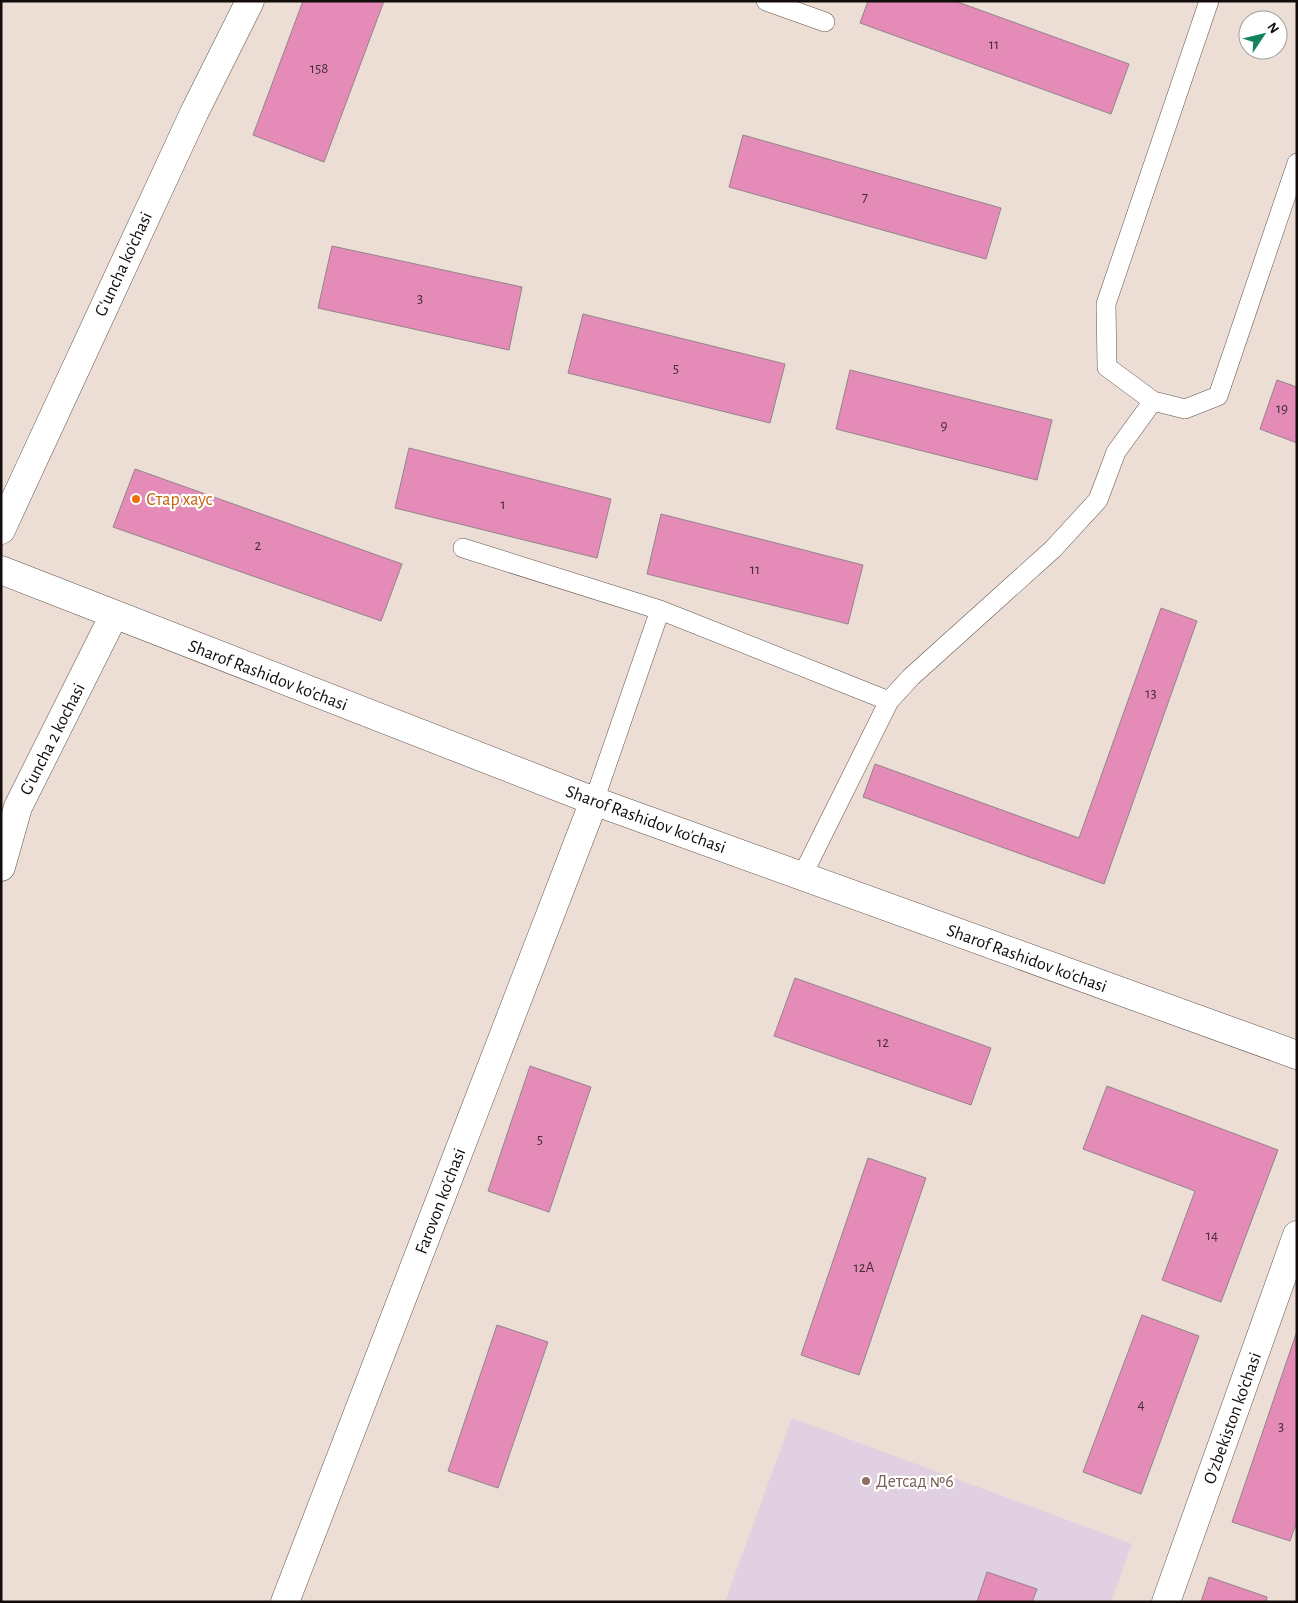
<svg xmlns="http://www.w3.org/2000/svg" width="1298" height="1603" font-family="'Alegreya Sans',sans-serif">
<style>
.education{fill:#e1d0e2}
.building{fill:#e48cb7;stroke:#92848a}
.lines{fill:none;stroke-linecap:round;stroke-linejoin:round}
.lane-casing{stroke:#61544d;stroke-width:20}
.street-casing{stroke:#61544d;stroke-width:29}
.lane{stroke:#fff;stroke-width:19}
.street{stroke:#fff;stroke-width:28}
.food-dot{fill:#e8710a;stroke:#fff;stroke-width:2}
.education-dot{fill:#8d6e63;stroke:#fff;stroke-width:2}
.labels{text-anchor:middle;stroke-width:4.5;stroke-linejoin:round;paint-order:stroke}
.number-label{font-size:15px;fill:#462d36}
.street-label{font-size:18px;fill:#120d0b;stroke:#fff}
.food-label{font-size:18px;fill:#c56008;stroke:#fff;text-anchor:start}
.education-label{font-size:18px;fill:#785e54;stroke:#fff;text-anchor:start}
</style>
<rect width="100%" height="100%" fill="#ecddd5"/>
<!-- education -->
<path class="education" d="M792,1418L1132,1544L1111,1602H725Z"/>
<!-- building -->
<path class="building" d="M303,1H384L324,162L253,135Z
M868,1H955L1129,64L1111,114L860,23Z
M743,135L1001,208L986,259L729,187Z
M332,246L522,287L509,350L318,308Z
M583,314L785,364L770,423L568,373Z
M850,370L1052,420L1037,480L836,429Z
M1277,380L1297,387V443L1260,429Z
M409,448L611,499L597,558L395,508Z
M135,469L402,564L381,621L113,527Z
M661,514L863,565L848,624L647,574Z
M1161,608L1197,621L1104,884L863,797L875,764L1079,838Z
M795,978L991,1048L971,1105L774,1036Z
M530,1066L591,1087L549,1212L488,1191Z
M1107,1086L1278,1150L1221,1302L1162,1280L1195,1191L1083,1149Z
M868,1158L926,1178L859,1375L801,1355Z
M1142,1315L1199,1336L1141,1494L1083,1472Z
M497,1325L548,1342L498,1488L448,1471Z
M1297,1331V1521L1290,1541L1232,1522Z
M987,1572L1037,1589L1032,1602H977Z
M1209,1577L1267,1597L1266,1602H1201Z"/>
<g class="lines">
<!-- lane casing -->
<g class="lane-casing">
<path id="lane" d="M766,1L825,22
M1209,1L1106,304L1107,367L1153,401L1185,409L1218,396L1297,163
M463,548L660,610L889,701
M594,801L660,610
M802,876L889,701L911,677L1053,549L1098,500L1116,452L1153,401"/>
</g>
<!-- street casing -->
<g class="street-casing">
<path id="street" d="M1,530L194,113L250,1
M1,570L594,801L1297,1055
M1,867L18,807L114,615
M285,1602L594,801
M1166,1602L1297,1235"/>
</g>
<!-- lane -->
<use href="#lane" class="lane"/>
<!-- street -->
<use href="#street" class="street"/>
</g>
<!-- markers -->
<circle class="food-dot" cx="136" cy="499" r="5"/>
<circle class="education-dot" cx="866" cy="1481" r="5"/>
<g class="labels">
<!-- number labels -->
<g class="number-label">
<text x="994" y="49">11</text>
<text x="319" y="73">158</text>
<text x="865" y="202">7</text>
<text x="420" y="303">3</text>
<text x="676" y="373">5</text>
<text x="1282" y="413">19</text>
<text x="944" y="430">9</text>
<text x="503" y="509">1</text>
<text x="258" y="550">2</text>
<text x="755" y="574">11</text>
<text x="1151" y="698">13</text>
<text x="883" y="1047">12</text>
<text x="540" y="1144">5</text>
<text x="1212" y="1240">14</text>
<text x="864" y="1272">12А</text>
<text x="1141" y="1409">4</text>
<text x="1281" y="1431">3</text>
</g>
<!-- street labels -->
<g class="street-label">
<text transform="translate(123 264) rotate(-65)" y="6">G‘uncha ko'chasi</text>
<text transform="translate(268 675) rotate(21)" y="6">Sharof Rashidov ko'chasi</text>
<text transform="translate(52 739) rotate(-63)" y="6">G‘uncha 2 kochasi</text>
<text transform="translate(646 819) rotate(20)" y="6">Sharof Rashidov ko'chasi</text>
<text transform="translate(1027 958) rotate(20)" y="6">Sharof Rashidov ko'chasi</text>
<text transform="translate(440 1201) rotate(-69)" y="6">Farovon ko'chasi</text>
<text transform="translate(1232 1418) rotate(-70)" y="6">O‘zbekiston ko'chasi</text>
</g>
<!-- food labels -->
<g class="food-label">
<text x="146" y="505">Стар хаус</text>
</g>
<!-- education labels -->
<g class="education-label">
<text x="876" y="1487">Детсад №6</text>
</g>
</g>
<!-- border -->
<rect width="1298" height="1603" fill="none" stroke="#120d0b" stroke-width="5"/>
<!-- north arrow -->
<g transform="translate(1263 35) rotate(55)"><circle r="24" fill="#ffffff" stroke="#a09e9d"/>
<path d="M0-4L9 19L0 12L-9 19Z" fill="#15825f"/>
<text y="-8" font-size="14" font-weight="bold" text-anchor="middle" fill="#120d0b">N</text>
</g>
</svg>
